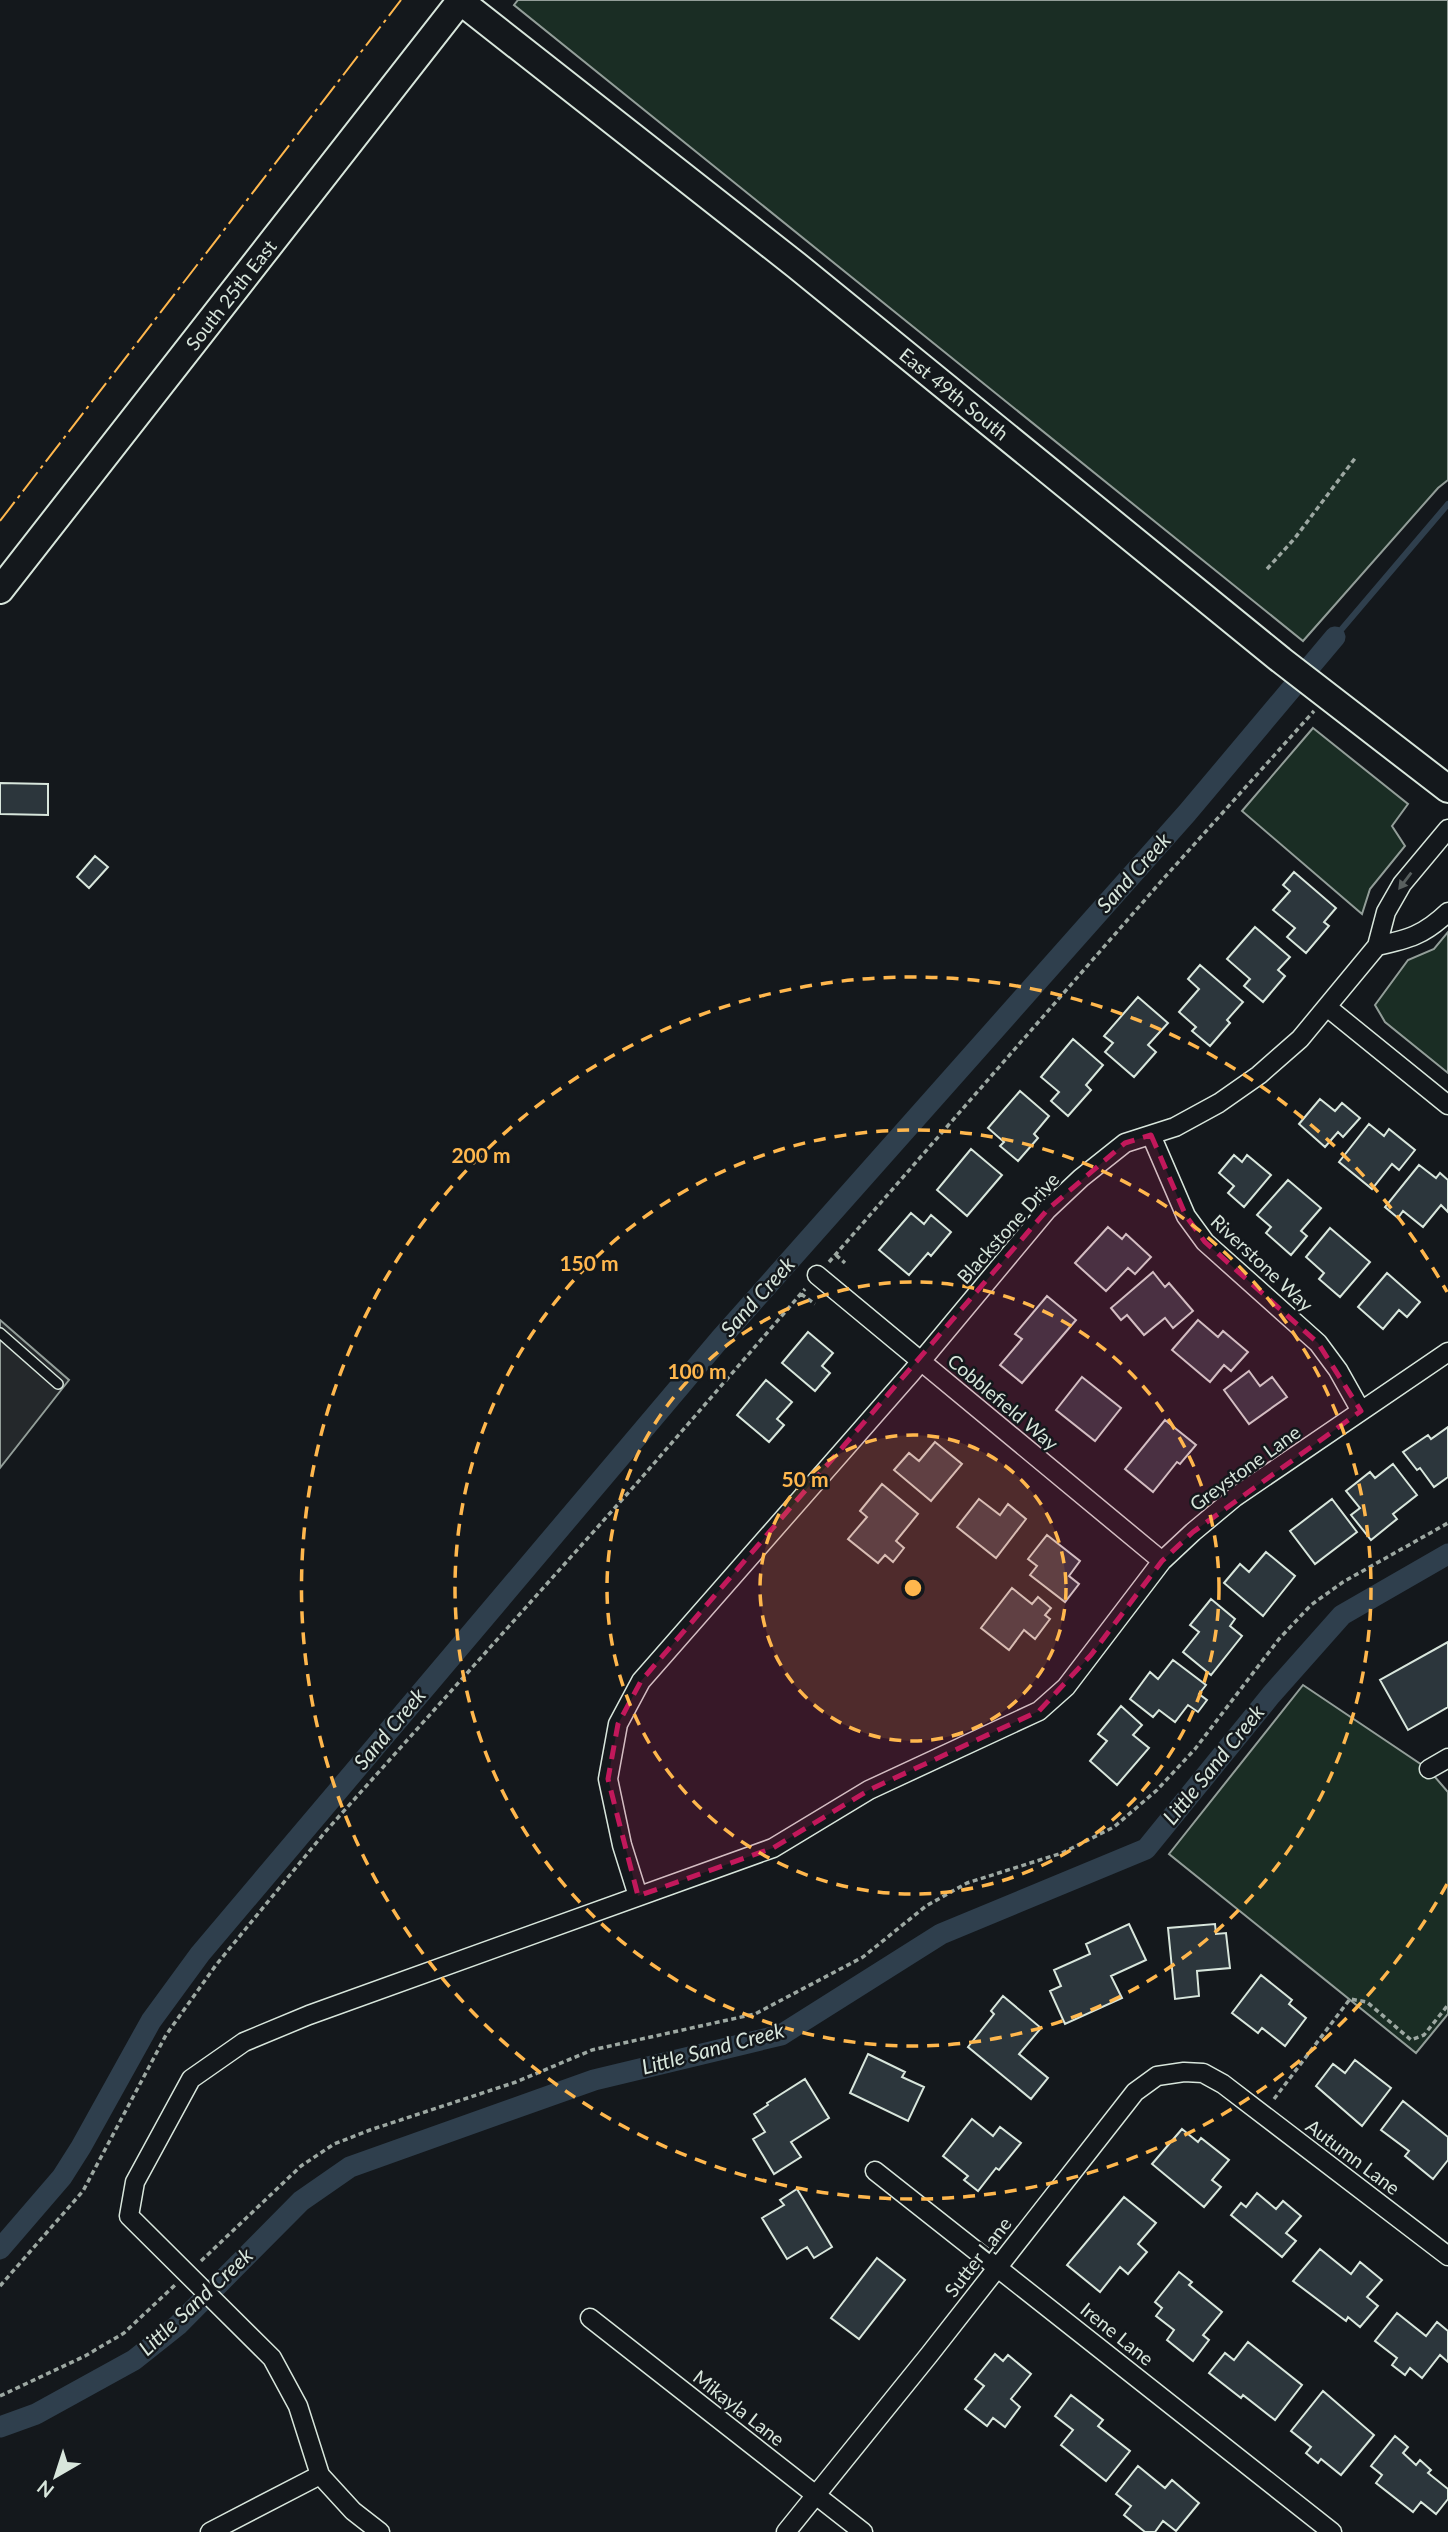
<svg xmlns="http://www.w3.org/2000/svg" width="1448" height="2532" font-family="Lato,sans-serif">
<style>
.green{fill:#1a2d24;stroke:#939e99;stroke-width:2}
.parking{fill:#24282b;stroke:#939e99;stroke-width:2}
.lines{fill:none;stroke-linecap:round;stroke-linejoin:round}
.stream{stroke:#2f3f4d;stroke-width:6}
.canal{stroke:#2f3f4d;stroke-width:21}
.building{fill:#2c363c;stroke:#d8e6dc;stroke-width:2}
.lane-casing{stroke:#d8e6dc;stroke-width:12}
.street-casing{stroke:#d8e6dc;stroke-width:21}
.secondary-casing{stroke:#d8e6dc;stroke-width:30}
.path{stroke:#9da8a2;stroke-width:3.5;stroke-dasharray:5 3.5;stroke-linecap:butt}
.lane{stroke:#14181c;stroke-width:9}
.street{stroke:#14181c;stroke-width:18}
.secondary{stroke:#14181c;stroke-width:26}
.power{stroke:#ffb74d;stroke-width:2;stroke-dasharray:24 5 3.5 5;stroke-linecap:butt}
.oneway{fill:#59605f}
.marked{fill:#c2185b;fill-opacity:0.2;stroke:#c2185b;stroke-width:5;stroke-dasharray:14 9;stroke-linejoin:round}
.ring{fill:none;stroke:#ffb74d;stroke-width:3.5;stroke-dasharray:12 9}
.labels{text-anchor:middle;stroke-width:5;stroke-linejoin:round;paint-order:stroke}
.street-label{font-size:19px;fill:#d8e6dc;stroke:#14181c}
.water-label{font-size:21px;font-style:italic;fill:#d8e6dc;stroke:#14181c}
.centre{fill:#ffb74d;stroke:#14181c;stroke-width:3.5}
.ring-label{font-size:21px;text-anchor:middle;font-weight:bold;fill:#ffb74d;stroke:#14181c;stroke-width:5;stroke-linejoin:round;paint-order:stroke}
</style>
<rect width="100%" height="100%" fill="#14181c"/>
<!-- green -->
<path class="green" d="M518,0H1448V480L1438,488L1303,641L514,5Z
M1313,728L1408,804L1392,826L1405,846L1370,889L1362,914L1242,811Z
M1448,932V1073L1385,1022L1375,1005L1408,960L1434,949Z
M1303,1685L1428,1769L1448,1792V2014L1416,2053L1169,1854Z"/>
<!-- parking -->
<path class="parking" d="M0,1320L69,1380L0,1468Z"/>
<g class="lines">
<!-- stream -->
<path class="stream" d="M1335,637L1448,504"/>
<!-- canal -->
<path class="canal" d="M0,2249L62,2177L81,2147L151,2021L200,1954L720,1339L1187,813L1335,637
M0,2427L36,2414L134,2360L178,2325L301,2201L350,2167L594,2080L781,2035L941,1934L1146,1849L1271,1695L1342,1615L1448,1554"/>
</g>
<!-- building -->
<path class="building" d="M0,783L48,784V815L0,814Z
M95,856L108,867L89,888L77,877Z
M1294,872L1336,908L1324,922L1329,926L1306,953L1287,937L1295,928L1273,910L1290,891L1283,885Z
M1255,927L1290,957L1278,970L1285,976L1263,1002L1244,986L1250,979L1227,959Z
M1200,965L1243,1002L1227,1020L1230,1023L1210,1046L1192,1031L1196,1027L1179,1012L1199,989L1188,979Z
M1138,997L1168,1023L1148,1045L1156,1052L1134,1077L1105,1052L1113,1043L1104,1036Z
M1073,1039L1103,1065L1086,1085L1091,1090L1068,1116L1051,1101L1059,1092L1041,1077Z
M1020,1091L1049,1116L1034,1134L1038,1138L1018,1161L1000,1146L1004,1142L988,1128Z
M1320,1099L1335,1111L1342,1103L1360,1118L1343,1137L1338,1132L1325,1147L1299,1124Z
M1369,1124L1384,1136L1389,1129L1415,1150L1399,1170L1392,1164L1372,1189L1339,1162Z
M971,1149L1002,1175L967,1216L937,1190Z
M1234,1155L1242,1162L1247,1155L1271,1175L1244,1207L1228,1193L1234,1186L1219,1173Z
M1419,1165L1436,1178L1440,1173L1448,1180V1212L1441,1205L1423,1227L1403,1211L1398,1218L1385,1207Z
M1288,1180L1321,1208L1301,1231L1307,1236L1291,1255L1266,1233L1271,1227L1257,1215Z
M911,1213L924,1224L931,1215L951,1232L931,1256L928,1253L909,1275L879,1250Z
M1108,1227L1122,1239L1126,1234L1151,1257L1135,1274L1128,1268L1106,1291L1075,1263Z
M1330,1228L1370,1262L1340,1297L1319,1279L1324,1273L1306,1257Z
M1153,1272L1165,1287L1169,1283L1193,1311L1173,1328L1165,1318L1144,1335L1127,1315L1121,1320L1111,1308Z
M1387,1273L1420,1302L1407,1317L1399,1310L1383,1329L1358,1307Z
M1047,1296L1076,1320L1022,1383L1000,1365L1022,1339L1015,1334Z
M1198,1320L1218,1337L1223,1331L1248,1352L1231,1371L1224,1365L1210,1382L1172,1350Z
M808,1332L833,1353L822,1366L830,1373L815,1391L782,1363Z
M1249,1371L1260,1386L1272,1377L1287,1397L1249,1424L1224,1390Z
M1082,1377L1121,1408L1095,1441L1056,1410Z
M766,1380L792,1402L777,1419L784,1425L769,1442L737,1415Z
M1165,1420L1196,1445L1180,1464L1177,1462L1153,1492L1125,1469Z
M1448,1427V1477L1434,1487L1420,1468L1417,1470L1403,1452L1428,1435L1431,1439Z
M935,1442L962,1464L931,1501L894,1470L909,1453L919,1461Z
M1393,1464L1417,1495L1393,1514L1397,1519L1371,1540L1351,1515L1360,1508L1346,1491L1370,1472L1375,1478Z
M882,1484L918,1514L896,1541L904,1548L893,1562L885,1555L878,1563L848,1539L867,1517L860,1511Z
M979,1499L1000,1515L1008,1504L1026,1519L996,1558L957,1527Z
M1332,1499L1357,1532L1315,1564L1290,1531Z
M1047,1535L1080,1561L1069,1576L1079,1584L1065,1602L1030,1575L1037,1566L1028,1559Z
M1266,1552L1295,1576L1263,1616L1224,1583L1240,1564L1249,1572Z
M1012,1588L1032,1604L1038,1597L1051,1608L1045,1615L1050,1619L1035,1639L1024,1630L1009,1650L981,1628Z
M1211,1599L1235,1619L1230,1626L1242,1636L1211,1675L1183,1652L1199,1632L1190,1625Z
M1448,1642V1707L1408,1730L1380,1680Z
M1173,1660L1206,1685L1199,1694L1207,1700L1198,1712L1188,1705L1175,1722L1159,1710L1153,1717L1130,1699L1150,1672L1158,1679Z
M1121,1706L1142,1725L1133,1735L1149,1748L1117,1785L1090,1761L1107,1741L1098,1734Z
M1129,1924L1146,1960L1111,1976L1122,1998L1065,2024L1050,1991L1061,1986L1054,1970L1090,1954L1086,1944Z
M1215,1924L1216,1934L1226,1933L1230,1968L1197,1971L1199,1996L1175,1999L1168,1928Z
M1261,1975L1292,2000L1289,2004L1306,2018L1285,2046L1262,2028L1258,2033L1232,2013Z
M1003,1996L1041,2028L1019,2054L1048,2078L1031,2099L968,2047L994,2014L991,2011Z
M868,2054L905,2072L902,2077L924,2087L908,2121L850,2093Z
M1355,2060L1391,2088L1362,2126L1316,2086L1333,2064L1345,2073Z
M805,2079L829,2118L791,2142L801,2157L774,2174L753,2139L765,2132L754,2114L768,2105L767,2103Z
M1403,2101L1448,2137V2160L1433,2179L1405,2156L1409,2151L1381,2130Z
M972,2119L993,2136L1000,2127L1021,2143L999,2170L996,2168L978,2191L964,2180L968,2176L943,2156Z
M1182,2129L1198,2142L1201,2138L1229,2160L1212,2180L1221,2187L1204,2207L1152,2164Z
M797,2189L832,2247L814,2258L807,2247L787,2259L762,2218L784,2205L780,2200Z
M1257,2193L1276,2209L1283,2201L1301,2216L1286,2233L1296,2241L1282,2257L1231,2215L1241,2203L1246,2207Z
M1124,2197L1156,2223L1138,2244L1147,2252L1128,2274L1120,2267L1100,2292L1067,2265Z
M1320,2249L1351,2274L1360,2262L1382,2280L1367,2297L1378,2306L1360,2327L1348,2317L1346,2321L1293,2281Z
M877,2258L905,2280L859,2339L831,2318Z
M1179,2272L1192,2282L1189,2285L1222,2312L1203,2335L1209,2340L1193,2361L1167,2340L1174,2330L1156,2316L1162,2308L1155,2302Z
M1397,2313L1426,2336L1437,2322L1448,2331V2362L1440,2355L1422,2378L1410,2368L1405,2375L1392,2365L1397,2358L1375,2341Z
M1248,2342L1302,2385L1275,2420L1243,2395L1241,2398L1209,2373L1225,2353L1234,2360Z
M995,2354L1003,2361L1008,2355L1031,2374L1011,2399L1020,2407L1005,2427L993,2418L987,2426L965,2409L984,2386L975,2379Z
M1323,2391L1374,2435L1341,2475L1321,2459L1318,2463L1306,2453L1311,2447L1291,2431Z
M1071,2395L1103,2420L1098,2426L1130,2451L1106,2481L1061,2445L1073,2430L1055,2416Z
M1395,2436L1408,2447L1403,2453L1416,2465L1420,2460L1431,2470L1428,2473L1448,2489V2499L1436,2514L1421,2502L1413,2512L1376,2483L1382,2475L1371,2466Z
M1138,2466L1165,2488L1172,2480L1199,2503L1176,2531L1163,2521L1155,2532H1145L1124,2515L1131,2506L1116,2494Z"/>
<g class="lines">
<!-- lane casing -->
<g class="lane-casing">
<path id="lane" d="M0,1333L58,1384"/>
</g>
<!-- street casing -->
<g class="street-casing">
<path id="street" d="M1377,946C1409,939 1424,935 1448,912
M1327,1007L1448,1105
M1151,1135L1186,1216L1205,1242L1318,1343L1338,1370L1361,1411
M817,1275L1162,1561
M1429,1769L1448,1758
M638,1896L622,1845L608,1779L618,1724L641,1681L912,1372L1047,1210L1081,1178L1125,1143L1175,1127L1219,1103L1259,1075L1300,1039L1377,946L1386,912L1402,884L1448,829
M875,2171L1332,2532
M590,2318L863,2532
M210,2532L320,2475
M380,2532L353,2511L320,2475L298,2406L272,2358L129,2216L135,2182L191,2079L244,2042L309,2015L773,1848L869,1790L1039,1711L1066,1687L1162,1561L1193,1532L1235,1497L1448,1352
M786,2532L929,2355L1135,2092L1157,2076L1184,2072L1203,2073L1223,2084L1448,2256"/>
</g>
<!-- secondary casing -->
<g class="secondary-casing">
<path id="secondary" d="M459,0L796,265L1281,660L1448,789
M0,590L461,0"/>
</g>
<!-- path -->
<path class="path" d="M1267,569L1295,538L1356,457
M836,1255L845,1263
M829,1262L1164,878L1314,711
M801,1294L815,1304
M1274,2099L1350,1999L1367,2002L1411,2040L1424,2035L1448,2005
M201,2261L301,2166L334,2144L370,2130L516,2082L592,2050L755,2014L863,1957L926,1906L967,1883L1062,1853L1114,1827L1157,1790L1195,1749L1279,1639L1311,1605L1343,1582L1448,1523
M0,2286L83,2191L166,2035L216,1965L326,1831L637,1483L805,1289
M0,2396L85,2356L124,2333L175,2285"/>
<!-- lane -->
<use href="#lane" class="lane"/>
<!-- street -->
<use href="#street" class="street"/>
<!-- secondary -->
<use href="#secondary" class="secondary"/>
<!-- power -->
<path class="power" d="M0,521L401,0"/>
</g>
<!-- one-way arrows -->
<defs><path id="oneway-solid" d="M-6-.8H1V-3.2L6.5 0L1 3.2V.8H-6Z" transform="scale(1.75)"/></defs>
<use class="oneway" href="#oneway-solid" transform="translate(1405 881) rotate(127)"/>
<!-- marked area -->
<path class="marked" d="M1151,1135L1186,1216L1205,1242L1318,1343L1361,1411L1193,1532L1162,1561L1091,1655L1039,1711L869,1790L773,1848L638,1896L608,1779L618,1724L641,1681L1047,1210L1125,1143Z"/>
<!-- distance rings -->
<circle cx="913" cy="1588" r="153" fill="#ffb74d" fill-opacity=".12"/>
<g class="ring">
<circle cx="913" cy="1588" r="153"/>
<circle cx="913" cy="1588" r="306"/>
<circle cx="913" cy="1588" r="458"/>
<path d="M1447 1884A611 611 0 1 1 1447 1292"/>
</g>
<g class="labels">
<!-- street labels -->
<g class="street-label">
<text transform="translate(231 295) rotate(-52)" y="7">South 25th East</text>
<text transform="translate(954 394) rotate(39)" y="7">East 49th South</text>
<text transform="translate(1008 1228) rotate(-48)" y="7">Blackstone Drive</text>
<text transform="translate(1262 1263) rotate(43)" y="7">Riverstone Way</text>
<text transform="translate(1003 1402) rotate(40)" y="7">Cobblefield Way</text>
<text transform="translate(1245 1468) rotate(-36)" y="7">Greystone Lane</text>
<text transform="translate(1353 2157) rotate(37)" y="7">Autumn Lane</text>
<text transform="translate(978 2257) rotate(-52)" y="7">Sutter Lane</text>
<text transform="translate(1117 2334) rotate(39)" y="7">Irene Lane</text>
<text transform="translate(739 2408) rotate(38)" y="7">Mikayla Lane</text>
</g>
<!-- water labels -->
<g class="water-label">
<text transform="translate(1134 873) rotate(-48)" y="7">Sand Creek</text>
<text transform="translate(758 1297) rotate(-48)" y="7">Sand Creek</text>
<text transform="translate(390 1729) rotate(-50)" y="7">Sand Creek</text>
<text transform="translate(1214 1765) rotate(-51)" y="7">Little Sand Creek</text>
<text transform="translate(713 2049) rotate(-15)" y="7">Little Sand Creek</text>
<text transform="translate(196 2302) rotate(-43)" y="7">Little Sand Creek</text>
</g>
</g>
<circle cx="913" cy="1588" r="10" class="centre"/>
<g class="ring-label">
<text x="481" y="1163">200 m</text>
<text x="589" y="1271">150 m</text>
<text x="697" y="1379">100 m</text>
<text x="805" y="1487">50 m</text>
</g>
<!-- north arrow -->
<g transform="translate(56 2476) rotate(219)" stroke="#14181c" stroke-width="5" paint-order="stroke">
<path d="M0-5L12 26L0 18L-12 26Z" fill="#d8e6dc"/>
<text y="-10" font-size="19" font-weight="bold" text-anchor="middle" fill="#d8e6dc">N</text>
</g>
</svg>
